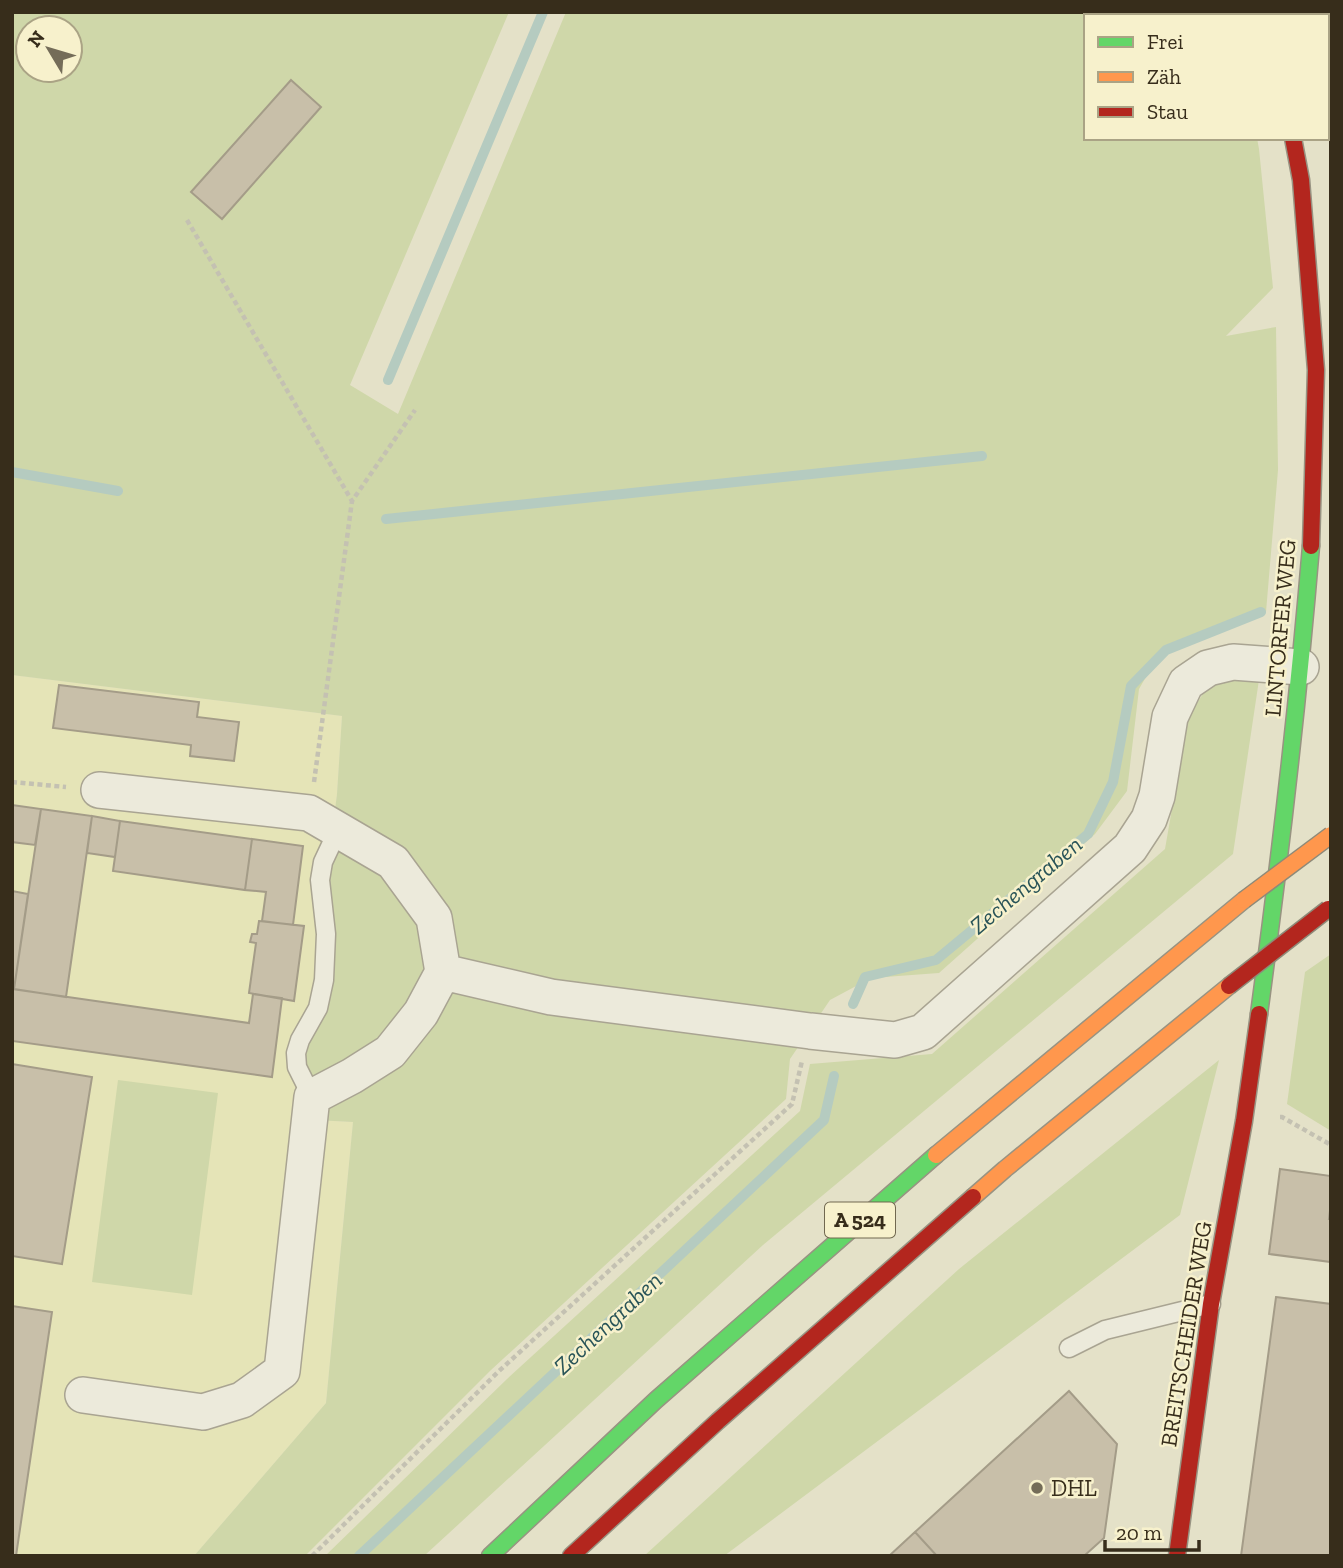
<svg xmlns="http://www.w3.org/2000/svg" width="1343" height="1568" font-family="'Zilla Slab',serif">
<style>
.farmland{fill:#e5e4b7}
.green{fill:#cfd7a9;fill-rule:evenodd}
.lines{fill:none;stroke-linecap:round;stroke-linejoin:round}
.stream{stroke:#b5cbc0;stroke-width:10}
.building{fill:#c8bfa9;stroke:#a49c88;stroke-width:2}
.lane-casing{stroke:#a9a492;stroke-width:21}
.street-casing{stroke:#a9a492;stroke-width:38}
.fast-casing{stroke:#989382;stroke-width:19}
.slow-casing{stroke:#989382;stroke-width:19}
.jam-casing{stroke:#989382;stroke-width:19}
.path{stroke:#c4c1b2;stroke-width:4.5;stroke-dasharray:5 3.5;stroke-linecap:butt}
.lane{stroke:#eceadb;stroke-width:18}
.street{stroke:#eceadb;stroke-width:35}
.fast{stroke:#63d668;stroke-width:16}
.slow{stroke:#ff974d;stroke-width:16}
.jam{stroke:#b3261e;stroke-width:16}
.slow-bridge-casing{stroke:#8e8a79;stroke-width:19;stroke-linecap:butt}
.jam-bridge-casing{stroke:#8e8a79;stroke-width:19;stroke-linecap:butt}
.slow-bridge{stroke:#ff974d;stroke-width:16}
.jam-bridge{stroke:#b3261e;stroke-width:16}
.poi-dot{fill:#746c58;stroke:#f7f1cc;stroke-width:2.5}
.labels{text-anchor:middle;stroke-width:5;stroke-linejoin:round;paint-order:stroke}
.shield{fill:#f7f1cc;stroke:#716850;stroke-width:2}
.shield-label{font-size:21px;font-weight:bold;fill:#372d1b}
.street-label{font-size:23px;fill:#372d1b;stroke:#f7f1cc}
.poi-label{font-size:23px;fill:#372d1b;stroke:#f7f1cc;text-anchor:start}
.water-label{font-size:24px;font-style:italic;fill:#295458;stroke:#f7f1cc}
</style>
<rect width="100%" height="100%" fill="#e4e1c8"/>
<!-- farmland -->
<path class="farmland" d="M12,675L342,716L337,794L296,1119L353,1122L326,1403L194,1556H12Z"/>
<!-- green -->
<path class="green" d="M12,12H509L350,385L398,414L566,12H1226L1227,16H1086V138H1257L1259,149L1273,288L1226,336L1276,327L1278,470L1266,612L1163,647L1139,689L1127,791L1095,834L939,973L871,978L830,1000L790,1059L786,1099L491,1370L305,1556H194L326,1403L353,1122L296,1119L337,794L342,716L12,675ZM28,28H70V70H28Z
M1260,673L1233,854L763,1245L424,1556H325L507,1379L800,1111L810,1064L932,1054L1165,849L1188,717L1210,683Z
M1331,954V1131L1287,1104L1305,972Z
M1219,1060L1180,1215L724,1556H644L959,1269Z
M118,1080L218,1093L192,1295L92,1282Z"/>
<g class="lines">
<!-- stream -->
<path class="stream" d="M388,380L543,12
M12,472L118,491
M386,519L982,456
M853,1004L865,977L936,960L1088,834L1113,782L1131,686L1166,650L1261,612
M359,1556L824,1120L834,1076"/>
</g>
<!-- building -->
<path class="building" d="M291,80L321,107L222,219L191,192Z
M59,685L199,702L197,717L239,722L234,761L190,756L191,745L53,728Z
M12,805L41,809L35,845L12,842Z
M41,809L92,816L66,997L14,989Z
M92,816L120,821L115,857L87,853Z
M120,821L252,839L245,890L113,871Z
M252,839L303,846L293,925L262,921L266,892L245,890Z
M12,891L28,894L14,989H12Z
M259,921L304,926L294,1001L249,993L256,943L250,942L252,934H257Z
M12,989L249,1023L253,994L282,998L272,1077L12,1041Z
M12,1064L92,1077L62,1264L12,1256Z
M1280,1169L1331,1176V1202L1329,1219H1331V1262L1269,1254Z
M1276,1297L1331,1304V1556H1241Z
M12,1306L52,1312L16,1556H12Z
M1069,1391L1117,1444L1104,1538L1084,1556H937L915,1532Z
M915,1532L937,1556H889Z"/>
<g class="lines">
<!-- lane casing -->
<g class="lane-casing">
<path id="lane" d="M312,1097L297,1067L296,1053L300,1040L318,1008L324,980L326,934L320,880L323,862L338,830
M1069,1348L1105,1330L1211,1304"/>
</g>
<!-- street casing -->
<g class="street-casing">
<path id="street" d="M99,790L309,813L393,862L434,918L443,972L551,997L810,1031L895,1040L923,1032L1130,848L1149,819L1157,796L1170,717L1186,683L1208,668L1233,662L1301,667
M83,1395L203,1412L242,1400L282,1371L312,1097L352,1076L390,1052L421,1013L443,972"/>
</g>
<!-- fast casing -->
<g class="fast-casing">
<path id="fast" d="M1259,1014C1280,858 1298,703 1311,546
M490,1556L656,1400L936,1155"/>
</g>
<!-- slow casing -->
<g class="slow-casing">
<path id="slow" d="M1267,12L1268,16
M936,1155L1244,900
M973,1197L1005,1169L1229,986"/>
</g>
<!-- jam casing -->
<g class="jam-casing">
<path id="jam" d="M1293,138L1301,180L1316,370L1311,546
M571,1556L718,1421L973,1197
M1177,1556L1211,1304L1244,1121L1259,1014"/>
</g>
<!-- path -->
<path class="path" d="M187,220L352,501
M12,782L66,787
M314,782L352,501L415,410
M1280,1117H1282L1331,1145
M312,1556L499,1371L792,1104L802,1061"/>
<!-- lane -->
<use href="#lane" class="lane"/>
<!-- street -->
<use href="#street" class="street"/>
<!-- fast -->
<use href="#fast" class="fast"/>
<!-- slow -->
<use href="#slow" class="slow"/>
<!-- jam -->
<use href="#jam" class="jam"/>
<!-- slow-bridge casing -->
<g class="slow-bridge-casing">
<path id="slow-bridge" d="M1244,900L1331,835"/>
</g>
<!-- jam-bridge casing -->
<g class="jam-bridge-casing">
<path id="jam-bridge" d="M1229,986L1328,909"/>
</g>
<!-- slow-bridge -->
<use href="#slow-bridge" class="slow-bridge"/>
<!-- jam-bridge -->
<use href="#jam-bridge" class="jam-bridge"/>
</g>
<!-- markers -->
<circle class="poi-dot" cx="1037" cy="1488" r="7"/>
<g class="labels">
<!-- shield labels -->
<rect class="shield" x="825" y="1202.5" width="70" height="35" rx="5"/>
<g class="shield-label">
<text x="860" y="1227">A 524</text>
</g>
<!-- street labels -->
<g class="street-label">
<text transform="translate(1280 628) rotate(-85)" y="8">LINTORFER WEG</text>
<text transform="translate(1186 1334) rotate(-81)" y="8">BREITSCHEIDER WEG</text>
</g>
<!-- poi labels -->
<g class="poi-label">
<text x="1051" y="1496">DHL</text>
</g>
<!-- water labels -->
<g class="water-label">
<text transform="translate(1026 885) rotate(-40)" y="8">Zechengraben</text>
<text transform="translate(608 1323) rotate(-43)" y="8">Zechengraben</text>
</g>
</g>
<!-- border -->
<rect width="1343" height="1568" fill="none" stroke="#372d1b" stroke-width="28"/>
<!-- legend -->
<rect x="1084" y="14" width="245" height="126" fill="#f7f1cc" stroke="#aaa385" stroke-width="2"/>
<rect x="1098" y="37" width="35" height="10" fill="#63d668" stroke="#aaa385" stroke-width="2"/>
<text x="1147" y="49" font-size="21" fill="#372d1b">Frei</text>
<rect x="1098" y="72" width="35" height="10" fill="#ff974d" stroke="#aaa385" stroke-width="2"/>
<text x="1147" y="84" font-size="21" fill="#372d1b">Zäh</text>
<rect x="1098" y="107" width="35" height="10" fill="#b3261e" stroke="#aaa385" stroke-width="2"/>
<text x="1147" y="119" font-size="21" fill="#372d1b">Stau</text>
<!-- north arrow -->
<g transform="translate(49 49) rotate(308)"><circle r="33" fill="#f7f1cc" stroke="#aaa385" stroke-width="2"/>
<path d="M0-5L12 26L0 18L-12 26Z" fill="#746c58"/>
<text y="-10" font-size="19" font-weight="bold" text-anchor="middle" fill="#372d1b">N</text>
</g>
<!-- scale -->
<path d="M1105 1540v10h94v-10" fill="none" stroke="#372d1b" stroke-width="3.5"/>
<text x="1116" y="1540" font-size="21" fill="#372d1b" stroke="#f7f1cc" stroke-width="5" paint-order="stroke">20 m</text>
</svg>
